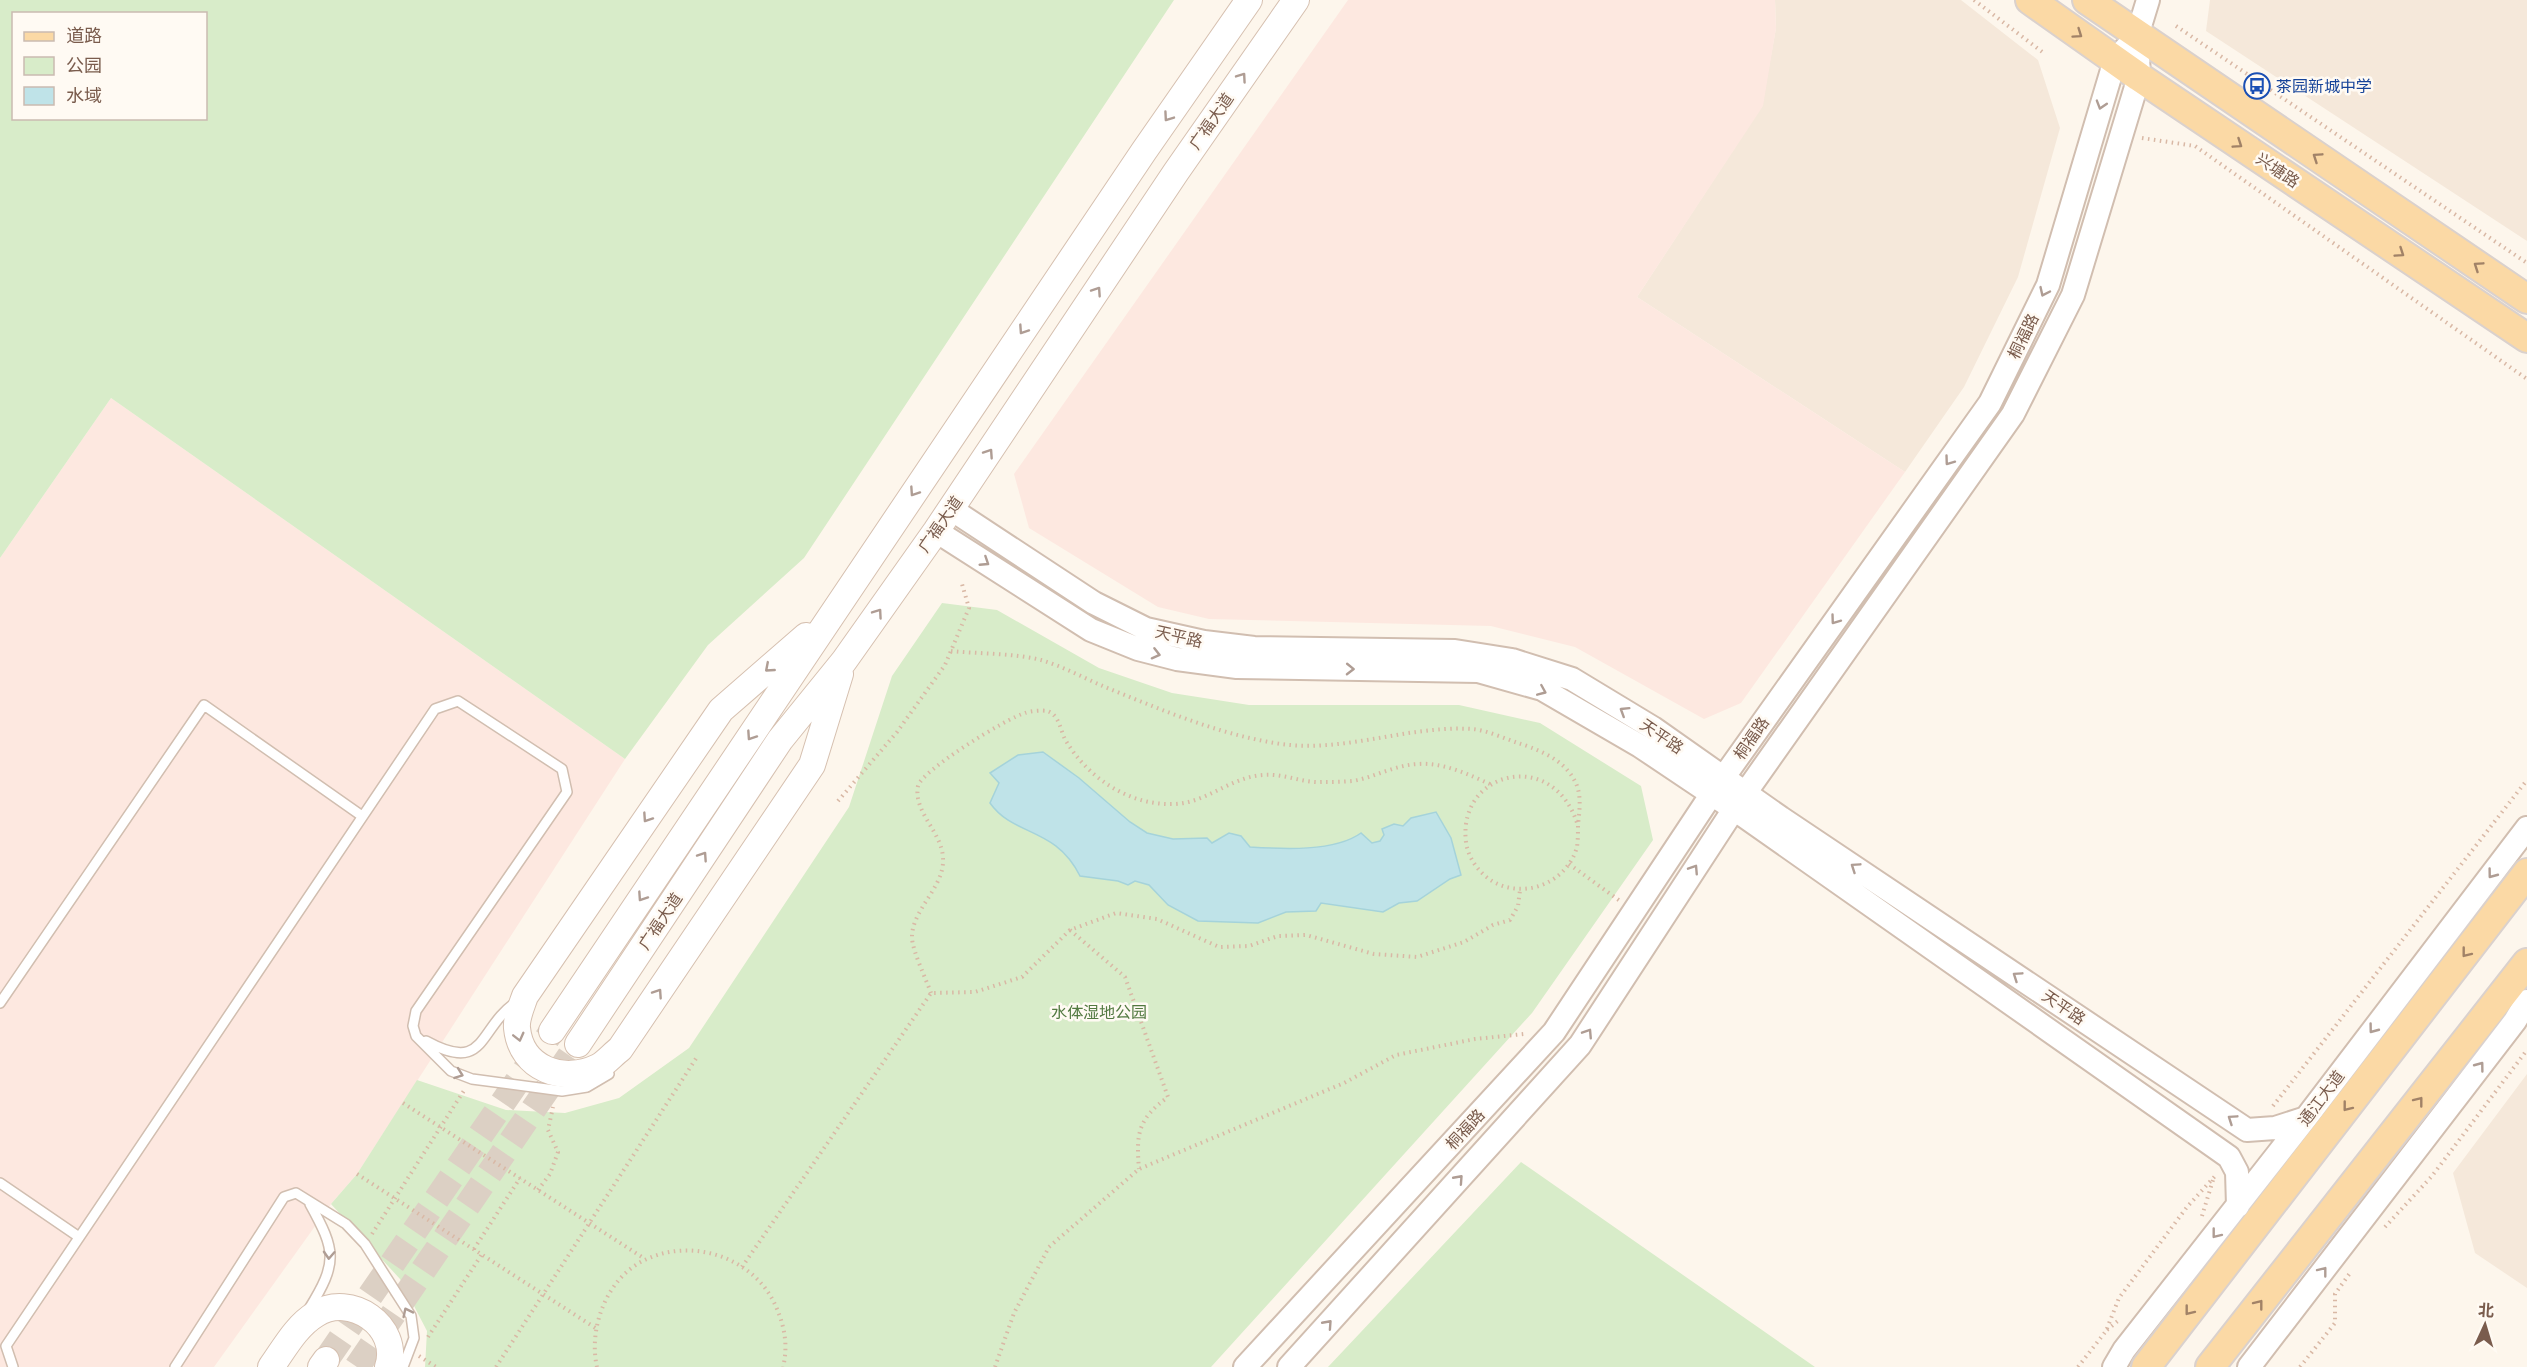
<svg xmlns="http://www.w3.org/2000/svg" width="2527" height="1367" font-family="'Public Sans','Noto Sans SC',sans-serif">
<style>
.residential{fill:#f5e8da}
.commercial{fill:#fde8e0}
.green{fill:#d8ecc9;fill-rule:evenodd}
.water{fill:#bfe3e8;stroke:#a5d3da;stroke-width:1.5}
.lines{fill:none;stroke-linecap:round;stroke-linejoin:round}
.secondary-tunnel{stroke:#dcd0c4;stroke-width:26;stroke-dasharray:26 13;stroke-linecap:butt}
.service-casing{stroke:#d1beb0;stroke-width:12}
.tertiary-casing{stroke:#d1beb0;stroke-width:26}
.secondary-casing{stroke:#d6c0b0;stroke-width:28}
.primary-casing{stroke:#dad1cd;stroke-width:32}
.path{stroke:#d9b8a5;stroke-width:4;stroke-dasharray:1.5 4.5;stroke-linecap:butt}
.service{stroke:#fff;stroke-width:9}
.tertiary{stroke:#fff;stroke-width:22}
.secondary{stroke:#fff;stroke-width:26}
.primary{stroke:#fbd9a5;stroke-width:28}
.oneway{stroke:#a18267}
.oneway2{stroke:#af9d94}
.labels{text-anchor:middle;stroke-width:5;stroke-linejoin:round;paint-order:stroke}
.transit-label{font-size:16px;fill:#164399;stroke:#fffaf3;text-anchor:start}
.street-label{font-size:16px;fill:#7a5c4d;stroke:#fffaf3}
.park-label{font-size:16px;fill:#537a41;stroke:#fffaf3}
</style>
<rect width="100%" height="100%" fill="#fdf6ec"/>
<!-- residential -->
<path class="residential" d="M1775,0H1961L2038,60L2060,128L2018,277L1964,387L1905,472L1637,297L1762,106L1776,28Z
M2210,0H2527V241L2206,31Z
M2527,1074V1288L2475,1253L2453,1173Z"/>
<!-- commercial -->
<path class="commercial" d="M1348,0H1775L1776,28L1763,106L1637,297L1905,472L1741,703L1704,719L1575,647L1491,626L1209,619L1158,607L1029,528L1014,474Z
M111,398L625,759L357,1174L331,1204L214,1367H0V558Z"/>
<!-- green -->
<path class="green" d="M0,0H1174L804,558L708,645L625,759L111,398L0,558ZM14,14H206V118H14Z
M942,603L997,610L1099,668L1172,693L1249,705H1459L1540,723L1641,786L1653,840L1532,1013L1211,1367H425L427,1331L400,1279L331,1204L357,1174L417,1080L506,1110L565,1113L619,1098L689,1048L849,807L892,676Z
M1521,1162L1815,1367H1328Z"/>
<!-- water -->
<path class="water" d="M1043,752L1079,778L1130,822L1147,833L1173,839L1207,838L1212,843L1229,833L1241,836L1250,847C1282,849 1335,852 1361,833L1372,843L1380,841L1384,835L1382,829L1394,824L1403,826L1411,818L1436,812L1451,838L1461,875L1450,879L1417,901L1399,903L1383,912L1321,903L1316,911L1286,912L1258,923L1198,921L1168,905L1149,885L1135,881L1128,885L1118,881L1080,876C1055,826 1014,837 990,803L999,783L990,773L1018,755Z"/>
<g class="lines">
<!-- secondary-tunnel -->
<path class="secondary-tunnel" d="M326,1360L552,1031
M357,1367L578,1044"/>
<!-- service casing -->
<g class="service-casing">
<path id="service" d="M0,1003L204,705L362,816
M426,1041C488,1075 477,1027 518,1001
M0,1183L79,1237
M309,1309C338,1262 336,1251 310,1204
M13,1367L6,1346L435,709L458,701L562,769L567,792L416,1011L413,1026L416,1036L451,1071L472,1079L562,1091L587,1087L609,1074
M175,1367L284,1197L296,1193L346,1224L365,1244L411,1316L414,1338L403,1367"/>
</g>
<!-- tertiary casing -->
<g class="tertiary-casing">
<path id="tertiary" d="M951,509L1094,603L1146,629L1204,642L1254,648L1455,651L1512,660L1572,679L1653,728L1781,818L2247,1130L2275,1128L2306,1118
M936,531L1091,630L1138,649L1177,659L1237,667L1478,671L1542,689L1640,746L1734,809L2229,1157L2237,1172L2238,1206
M1245,1367L1554,1032L1711,795L1990,403L2048,285L2115,60L2126,48
M1289,1367L1580,1045L1734,809L2013,414L2073,295L2139,77L2137,36L2148,0
M2114,1367L2124,1350L2306,1118L2527,828
M2249,1367L2515,1021L2527,1001"/>
</g>
<!-- secondary casing -->
<g class="secondary-casing">
<path id="secondary" d="M806,636L721,710L525,996C522,1005 516,1018 517,1028C521,1069 563,1084 598,1067C606,1063 613,1054 620,1049L812,765L840,674
M552,1031L1144,151L1249,0
M578,1044L780,740L844,661L936,531L1176,172L1296,0
M271,1367C284,1349 296,1326 316,1314C350,1292 401,1326 388,1367
M321,1367L326,1360"/>
</g>
<!-- primary casing -->
<g class="primary-casing">
<path id="primary" d="M2030,0L2139,77L2527,338
M2087,0L2527,299
M2146,1367L2527,873
M2210,1367L2527,963"/>
</g>
<!-- path -->
<path class="path" d="M1974,0L2045,54
M2176,26L2527,263
M2142,138L2195,146L2527,379
M951,651C980,654 1013,653 1041,660C1062,666 1084,678 1105,687C1162,710 1220,735 1281,744C1345,753 1408,725 1472,729C1486,730 1503,738 1518,743C1534,748 1557,757 1568,771C1583,788 1580,805 1578,825C1578,832 1578,840 1577,847C1567,883 1524,900 1492,881C1479,873 1468,858 1466,842C1457,770 1555,747 1578,826
M838,801L897,732L945,665L969,608L962,584
M1569,864L1620,901
M1070,930L1125,977L1168,1097C1138,1119 1136,1133 1139,1169
M931,993C926,979 912,950 912,937C912,909 945,887 943,858C942,832 913,812 918,786C922,770 1007,718 1025,713C1030,711 1042,710 1047,711C1060,715 1060,731 1066,741C1088,778 1130,806 1174,804C1207,803 1230,777 1263,775C1283,773 1302,783 1321,782C1331,782 1342,782 1353,781C1375,777 1395,765 1418,764C1443,762 1470,775 1492,785
M403,1103L645,1259
M2273,1106L2527,780
M357,1174L597,1329
M538,1190L550,1174L558,1152L548,1130L553,1107
M2202,1216L2213,1180
M2385,1227L2432,1176L2527,1050
M372,1234L465,1089
M474,1249L520,1178
M742,1267L931,993L975,992L1022,977L1070,930L1116,913L1157,919L1219,947L1249,946L1278,936L1306,935L1374,954L1417,957L1464,942L1493,925L1510,920L1518,906L1520,890
M2107,1330L2119,1320
M428,1337L482,1254
M419,1356L436,1367
M496,1367L697,1057
M597,1367C588,1328 607,1276 647,1259C695,1237 757,1259 777,1309C785,1328 788,1347 783,1367
M995,1367L1014,1313L1049,1247L1139,1169L1344,1083L1396,1055L1475,1039L1524,1034
M2078,1367L2106,1331L2119,1298L2187,1207L2216,1175
M2300,1367L2335,1323V1294L2350,1273"/>
<!-- service -->
<use href="#service" class="service"/>
<!-- tertiary -->
<use href="#tertiary" class="tertiary"/>
<!-- secondary -->
<use href="#secondary" class="secondary"/>
<!-- primary -->
<use href="#primary" class="primary"/>
</g>
<!-- one-way arrows -->
<defs><path id="oneway-chevron" d="M-2-3.5L2.5 0L-2 3.5" fill="none" stroke-width="1.6" stroke-linecap="round" stroke-linejoin="round" transform="scale(1.5)"/></defs>
<g class="oneway">
<use href="#oneway-chevron" transform="translate(2078 34) rotate(35)"/>
<use href="#oneway-chevron" transform="translate(2238 144) rotate(34)"/>
<use href="#oneway-chevron" transform="translate(2317 157) rotate(-146)"/>
<use href="#oneway-chevron" transform="translate(2400 253) rotate(34)"/>
<use href="#oneway-chevron" transform="translate(2478 266) rotate(-146)"/>
<use href="#oneway-chevron" transform="translate(2466 953) rotate(128)"/>
<use href="#oneway-chevron" transform="translate(2419 1101) rotate(-52)"/>
<use href="#oneway-chevron" transform="translate(2347 1107) rotate(128)"/>
<use href="#oneway-chevron" transform="translate(2259 1304) rotate(-52)"/>
<use href="#oneway-chevron" transform="translate(2189 1311) rotate(128)"/>
</g>
<g class="oneway2">
<use href="#oneway-chevron" transform="translate(1242 77) rotate(-55)"/>
<use href="#oneway-chevron" transform="translate(2101 105) rotate(107)"/>
<use href="#oneway-chevron" transform="translate(1168 117) rotate(125)"/>
<use href="#oneway-chevron" transform="translate(1097 291) rotate(-56)"/>
<use href="#oneway-chevron" transform="translate(2044 292) rotate(115)"/>
<use href="#oneway-chevron" transform="translate(1023 330) rotate(124)"/>
<use href="#oneway-chevron" transform="translate(989 453) rotate(-56)"/>
<use href="#oneway-chevron" transform="translate(1949 461) rotate(126)"/>
<use href="#oneway-chevron" transform="translate(914 492) rotate(124)"/>
<use href="#oneway-chevron" transform="translate(985 562) rotate(33)"/>
<use href="#oneway-chevron" transform="translate(878 613) rotate(-55)"/>
<use href="#oneway-chevron" transform="translate(1835 620) rotate(126)"/>
<use href="#oneway-chevron" transform="translate(1156 654) rotate(14)"/>
<use href="#oneway-chevron" transform="translate(769 668) rotate(139)"/>
<use href="#oneway-chevron" transform="translate(1350 669) rotate(1)"/>
<use href="#oneway-chevron" transform="translate(1542 691) rotate(23)"/>
<use href="#oneway-chevron" transform="translate(1624 711) rotate(-148)"/>
<use href="#oneway-chevron" transform="translate(751 736) rotate(124)"/>
<use href="#oneway-chevron" transform="translate(647 818) rotate(124)"/>
<use href="#oneway-chevron" transform="translate(703 856) rotate(-56)"/>
<use href="#oneway-chevron" transform="translate(1855 867) rotate(-146)"/>
<use href="#oneway-chevron" transform="translate(1694 869) rotate(-57)"/>
<use href="#oneway-chevron" transform="translate(2492 874) rotate(127)"/>
<use href="#oneway-chevron" transform="translate(642 897) rotate(124)"/>
<use href="#oneway-chevron" transform="translate(2017 976) rotate(-146)"/>
<use href="#oneway-chevron" transform="translate(658 993) rotate(-56)"/>
<use href="#oneway-chevron" transform="translate(2373 1029) rotate(127)"/>
<use href="#oneway-chevron" transform="translate(1588 1033) rotate(-57)"/>
<use href="#oneway-chevron" transform="translate(519 1037) rotate(76)"/>
<use href="#oneway-chevron" transform="translate(2480 1066) rotate(-53)"/>
<use href="#oneway-chevron" transform="translate(459 1074) rotate(20)"/>
<use href="#oneway-chevron" transform="translate(2232 1119) rotate(-146)"/>
<use href="#oneway-chevron" transform="translate(1459 1179) rotate(-48)"/>
<use href="#oneway-chevron" transform="translate(2216 1234) rotate(128)"/>
<use href="#oneway-chevron" transform="translate(329 1255) rotate(93)"/>
<use href="#oneway-chevron" transform="translate(2323 1271) rotate(-52)"/>
<use href="#oneway-chevron" transform="translate(407 1312) rotate(-116)"/>
<use href="#oneway-chevron" transform="translate(1328 1324) rotate(-48)"/>
</g>
<!-- icons -->
<defs>
<g id="bus-ring" transform="scale(1.35)"><circle r="9.5" fill="#fffaf3" stroke="#1a4fb4" stroke-width="1.5"/><path d="M-5-6H5V4H4V6H2V4H-2V6H-4V4H-5ZM-3.5-4V0h7V-4ZM-3.5 1.2v1.5H-2V1.2ZM2 1.2v1.5H3.5V1.2Z" fill="#1a4fb4"/></g>
</defs>
<g fill-rule="evenodd">
<use href="#bus-ring" x="2257" y="86"/>
</g>
<g class="labels">
<!-- transit labels -->
<g class="transit-label">
<text x="2276" y="92">茶园新城中学</text>
</g>
<!-- street labels -->
<g class="street-label">
<text transform="translate(1211 121) rotate(-55)" y="6">广福大道</text>
<text transform="translate(2278 170) rotate(34)" y="6">兴塘路</text>
<text transform="translate(2023 336) rotate(-64)" y="6">桐福路</text>
<text transform="translate(940 524) rotate(-55)" y="6">广福大道</text>
<text transform="translate(1179 636) rotate(13)" y="6">天平路</text>
<text transform="translate(1662 736) rotate(34)" y="6">天平路</text>
<text transform="translate(1751 738) rotate(-55)" y="6">桐福路</text>
<text transform="translate(660 921) rotate(-56)" y="6">广福大道</text>
<text transform="translate(2064 1007) rotate(34)" y="6">天平路</text>
<text transform="translate(2321 1098) rotate(-53)" y="6">通江大道</text>
<text transform="translate(1465 1129) rotate(-47)" y="6">桐福路</text>
</g>
<!-- park labels -->
<g class="park-label">
<text x="1099" y="1018">水体湿地公园</text>
</g>
</g>
<!-- legend -->
<rect x="12" y="12" width="195" height="108" fill="#fffaf3" stroke="#cabbb1" stroke-width="1.5"/>
<rect x="24" y="32" width="30" height="9" fill="#fbd9a5" stroke="#cabbb1" stroke-width="1.5"/>
<text x="66" y="42" font-size="18" fill="#7a5c4d">道路</text>
<rect x="24" y="57" width="30" height="18" fill="#d8ecc9" stroke="#cabbb1" stroke-width="1.5"/>
<text x="66" y="72" font-size="18" fill="#7a5c4d">公园</text>
<rect x="24" y="87" width="30" height="18" fill="#bfe3e8" stroke="#cabbb1" stroke-width="1.5"/>
<text x="66" y="102" font-size="18" fill="#7a5c4d">水域</text>
<!-- north arrow -->
<g transform="translate(2485 1325) rotate(4)" stroke="#fffaf3" stroke-width="4.5" paint-order="stroke">
<path d="M0-4.5L10 22L0 15L-10 22Z" fill="#7a5c4d"/>
<text y="-9" font-size="16" font-weight="bold" text-anchor="middle" fill="#7a5c4d">北</text>
</g>
</svg>
